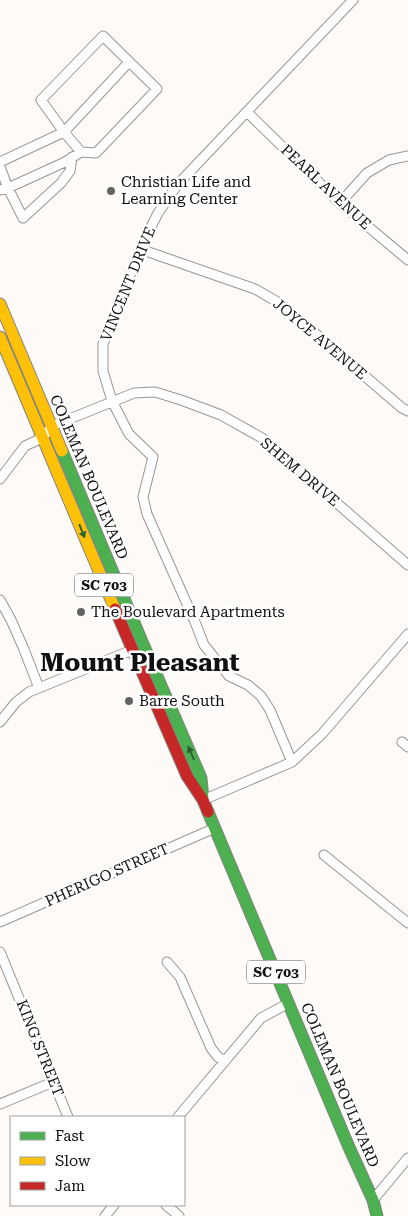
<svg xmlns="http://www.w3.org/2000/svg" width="408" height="1216" font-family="'Roboto Serif',serif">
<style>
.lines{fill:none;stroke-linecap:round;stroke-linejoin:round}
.street-casing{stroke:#979695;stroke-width:11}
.fast-casing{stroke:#858382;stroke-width:13}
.slow-casing{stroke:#858382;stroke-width:13}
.jam-casing{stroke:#858382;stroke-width:13}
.street{stroke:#fffefe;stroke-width:9}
.fast{stroke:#4caf50;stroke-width:11}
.slow{stroke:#ffc107;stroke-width:11}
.jam{stroke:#c62828;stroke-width:11}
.oneway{fill:#2e6030}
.poi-dot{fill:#646362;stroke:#fff;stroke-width:2}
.labels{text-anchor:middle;stroke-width:5;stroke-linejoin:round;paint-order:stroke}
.shield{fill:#fff;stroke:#585858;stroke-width:1}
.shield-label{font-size:14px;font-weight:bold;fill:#111}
.poi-label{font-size:15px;fill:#111;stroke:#fff;text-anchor:start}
.street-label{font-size:15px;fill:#111;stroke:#fff}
.town-label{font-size:25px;font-weight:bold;fill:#111;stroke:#fff}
</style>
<rect width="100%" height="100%" fill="#fdfaf7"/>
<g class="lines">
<!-- street casing -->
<g class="street-casing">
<path id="street" d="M247,112L340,203L408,260
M81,152L64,132L129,62
M0,162L64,132L41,100L103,36L157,89L96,153L81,152L65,162L8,188L23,218L61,183L70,171L72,157
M0,167L8,188L0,190
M340,203L367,173L389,160L408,156
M140,249L255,289L281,304L402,408L408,411
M0,479L25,446L42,438L52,426L134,393L155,392L181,400L221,415L262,438L408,565
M0,600L11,620L23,647L39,688
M0,722L16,702L29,692L132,650
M402,742L408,747
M292,762L270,710L261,696L248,685L229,676L204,645L195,622L147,514L143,497L153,457L129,434L112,401L103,371V344L140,249L158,213L178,184L353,0
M203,800L292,762L322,734L408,634
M324,855L408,923
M0,922L215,828
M0,952L68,1117
M167,962L180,977L211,1048L218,1057L225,1061
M0,1104L53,1082
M178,1117L261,1018L289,1003
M373,1200L408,1158
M166,1205L179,1216
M105,1216L114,1205"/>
</g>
<!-- fast casing -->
<g class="fast-casing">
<path id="fast" d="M62,451L143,644L201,778L203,799
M208,812L348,1145L373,1200L377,1216"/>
</g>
<!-- slow casing -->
<g class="slow-casing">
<path id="slow" d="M0,304L62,451
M0,337L115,609"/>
</g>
<!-- jam casing -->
<g class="jam-casing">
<path id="jam" d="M115,609L187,776L203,800L208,812"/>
</g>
<!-- street -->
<use href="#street" class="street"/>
<!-- fast -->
<use href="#fast" class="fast"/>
<!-- slow -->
<use href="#slow" class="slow"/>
<!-- jam -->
<use href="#jam" class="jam"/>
</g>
<!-- one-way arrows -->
<defs><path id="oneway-solid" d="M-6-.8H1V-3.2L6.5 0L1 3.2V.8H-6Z" transform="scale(1.25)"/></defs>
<g class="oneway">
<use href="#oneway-solid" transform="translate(82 531) rotate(68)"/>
<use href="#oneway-solid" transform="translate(191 753) rotate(-114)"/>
</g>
<!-- markers -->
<g class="poi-dot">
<circle cx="111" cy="191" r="5"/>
<circle cx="81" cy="612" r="5"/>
<circle cx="129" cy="701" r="5"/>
</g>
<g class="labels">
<!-- shield labels -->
<g class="shield">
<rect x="75" y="573.5" width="58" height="23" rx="4"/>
<rect x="247" y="960.5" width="58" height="23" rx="4"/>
</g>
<g class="shield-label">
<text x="104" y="590">SC 703</text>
<text x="276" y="977">SC 703</text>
</g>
<!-- poi labels -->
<g class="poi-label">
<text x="121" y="187">Christian Life and<tspan x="121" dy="17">Learning Center</tspan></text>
<text x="91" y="617">The Boulevard Apartments</text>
<text x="139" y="706">Barre South</text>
</g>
<!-- street labels -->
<g class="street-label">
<text transform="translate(326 187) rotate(43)" y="5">PEARL AVENUE</text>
<text transform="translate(128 284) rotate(-68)" y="5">VINCENT DRIVE</text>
<text transform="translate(320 339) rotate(40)" y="5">JOYCE AVENUE</text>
<text transform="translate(300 472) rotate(40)" y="5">SHEM DRIVE</text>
<text transform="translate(89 477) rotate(67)" y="5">COLEMAN BOULEVARD</text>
<text transform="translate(107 875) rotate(-24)" y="5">PHERIGO STREET</text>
<text transform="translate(40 1048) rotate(68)" y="5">KING STREET</text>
<text transform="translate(340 1085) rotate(67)" y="5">COLEMAN BOULEVARD</text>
</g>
<!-- town labels -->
<g class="town-label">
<text x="140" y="671">Mount Pleasant</text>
</g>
</g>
<!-- legend -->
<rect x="10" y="1116" width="175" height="90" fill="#ffffff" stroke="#a0a0a0"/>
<rect x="20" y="1132" width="25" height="8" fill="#4caf50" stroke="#a0a0a0"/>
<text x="55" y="1141" font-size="15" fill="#111111">Fast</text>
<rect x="20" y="1157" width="25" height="8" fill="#ffc107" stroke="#a0a0a0"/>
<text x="55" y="1166" font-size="15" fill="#111111">Slow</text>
<rect x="20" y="1182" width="25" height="8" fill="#c62828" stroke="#a0a0a0"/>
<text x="55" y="1191" font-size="15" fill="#111111">Jam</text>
</svg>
